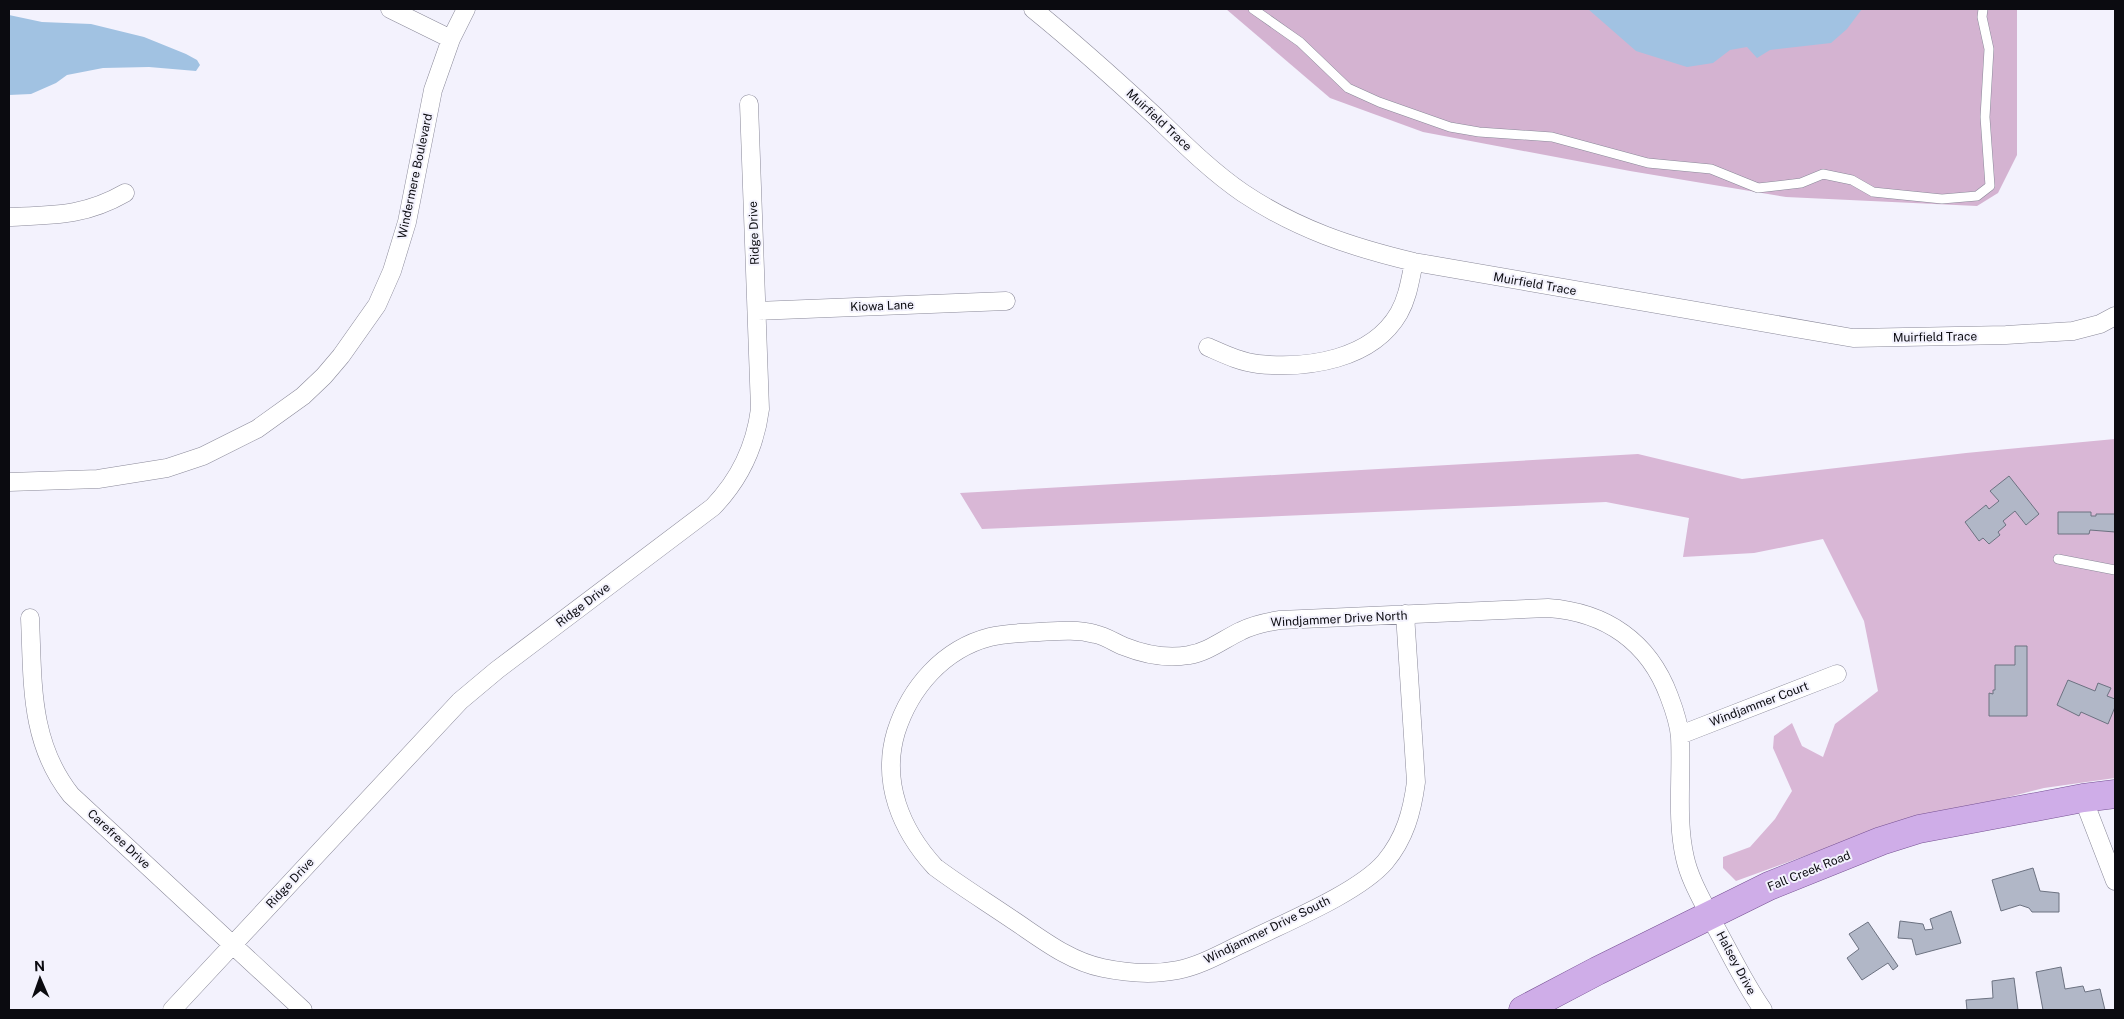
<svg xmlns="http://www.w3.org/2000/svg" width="2124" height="1019" font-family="'Public Sans',sans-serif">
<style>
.green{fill:#d4b3d1}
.forest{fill:#d9b7d6}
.water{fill:#a1c2e2}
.building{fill:#b1b7c7;stroke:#6c7281}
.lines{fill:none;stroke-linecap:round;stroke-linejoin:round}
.lane-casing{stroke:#8a8999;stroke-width:10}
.street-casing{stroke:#8a8999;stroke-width:19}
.primary-casing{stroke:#765193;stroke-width:29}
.lane{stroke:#fff;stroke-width:9}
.street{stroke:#fff;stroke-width:18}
.primary{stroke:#cfade8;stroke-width:28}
.labels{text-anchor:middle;stroke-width:4;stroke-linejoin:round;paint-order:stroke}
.street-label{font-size:12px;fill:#0b0b10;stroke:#f3f2fd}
</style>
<rect width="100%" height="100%" fill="#f3f2fd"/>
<!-- green -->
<path class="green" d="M1226,9H2017V155L1998,193L1977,206L1786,197L1630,171L1423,132L1330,98Z"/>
<!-- forest -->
<path class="forest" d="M2115,439V778L2044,788L1865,834L1736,881L1723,868V857L1750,847L1775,819L1792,791L1773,748L1774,736L1792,723L1802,746L1823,757L1835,724L1878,691L1864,621L1823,539L1754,553L1683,557L1689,518L1606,502L982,529L960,493L1638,454L1742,479L1966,453Z"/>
<!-- water -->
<path class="water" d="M1588,9H1862L1847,29L1831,43L1770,50L1757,58L1747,47L1730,50L1713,63L1687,67L1636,51Z
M9,15L42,22L91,24L144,37L186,54L197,60L200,65L196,71L149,67L103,68L67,75L56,83L31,94L9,95Z"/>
<!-- building -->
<path class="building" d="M2009,476L2039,514L2026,525L2015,511L2003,521L2006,525L1998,532L2000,535L1989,544L1983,538L1979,541L1965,522L1986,505L1989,509L1999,501L1990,491Z
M2058,512H2091V516H2096V514H2115V532L2090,530L2089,534H2058Z
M2015,646H2027V716H1989V693L1993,694V690H1995V665H2015Z
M2068,680L2095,691L2098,683L2111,688L2107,696L2115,699V707L2108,724L2081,712L2079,716L2057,705Z
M2033,868L2040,891L2059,893V912H2032L2029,908L2020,905L2001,911L1992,880Z
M1951,911L1961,943L1916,955L1912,939L1898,938L1900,921L1923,924L1925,930L1933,929L1930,919Z
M1868,922L1898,966L1893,970L1888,963L1862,980L1847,958L1859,949L1849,934Z
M2061,967L2065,989L2083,986L2085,992L2100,989L2105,1010H2043L2036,972Z
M2014,978L2018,1010H1967L1966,1000L1993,998L1992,981Z"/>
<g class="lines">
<!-- lane casing -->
<g class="lane-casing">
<path id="lane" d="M1253,9L1300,42L1348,88L1379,102L1450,127L1479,132L1552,137L1648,163L1711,169L1758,188L1801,183L1823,174L1852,180L1873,192L1942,199L1977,196L1990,186L1985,117L1989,49L1982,17L1983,9
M2058,559L2115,570"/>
</g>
<!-- street casing -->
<g class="street-casing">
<path id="street" d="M390,9L451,39
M1033,9C1075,43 1115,79 1155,116C1183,143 1211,171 1243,193C1297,229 1351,247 1414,262L1853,338L2006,335L2073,331L2100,324L2115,316
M9,217C54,215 85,216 125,193
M758,311L1006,301
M1208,347C1224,354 1240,362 1258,364C1307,369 1372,360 1399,313C1408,297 1410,280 1414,262
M9,482L98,479L167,468L203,456L257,429L303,396L324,376L341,356L377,305L392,271L407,222L433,90L451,39L466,9
M1405,614L1416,782C1412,812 1405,838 1385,862C1358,893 1286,922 1248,941C1225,951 1203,965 1178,970C1153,975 1127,973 1103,968C1068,961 1039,937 1010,918C985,901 959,885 935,867C901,830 881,782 896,732C910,688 943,649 990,637C1006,633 1022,633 1039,632C1058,631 1076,629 1095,634C1105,636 1114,642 1123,646C1143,654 1167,659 1189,655C1208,652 1224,639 1241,631C1253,625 1267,622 1280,620L1548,608C1606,612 1649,642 1669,696C1674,709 1679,723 1680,737C1682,777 1676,819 1685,858C1690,881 1704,903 1714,924C1730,953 1744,983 1763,1010
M30,618C33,682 29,742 71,795L303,1010
M1680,735L1837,674
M2083,798L2115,881
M172,1010L460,701L497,670L713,507C740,479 755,448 760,409L749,104"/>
</g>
<!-- primary casing -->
<g class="primary-casing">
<path id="primary" d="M1523,1010L1597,971L1769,886L1881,841L1919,829L2083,798L2115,794"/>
</g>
<!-- lane -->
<use href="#lane" class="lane"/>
<!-- street -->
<use href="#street" class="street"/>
<!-- primary -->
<use href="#primary" class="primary"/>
</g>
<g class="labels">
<!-- street labels -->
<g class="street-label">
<text transform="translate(1159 120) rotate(43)" y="4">Muirfield Trace</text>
<text transform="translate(415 176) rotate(-78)" y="4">Windermere Boulevard</text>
<text transform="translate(754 233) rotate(-92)" y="4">Ridge Drive</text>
<text transform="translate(1535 284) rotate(10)" y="4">Muirfield Trace</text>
<text transform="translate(882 306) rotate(-2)" y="4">Kiowa Lane</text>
<text transform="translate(1935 337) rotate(-1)" y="4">Muirfield Trace</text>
<text transform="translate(583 605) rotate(-37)" y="4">Ridge Drive</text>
<text transform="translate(1339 619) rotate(-3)" y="4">Windjammer Drive North</text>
<text transform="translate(1759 704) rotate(-21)" y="4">Windjammer Court</text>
<text transform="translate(119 839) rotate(43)" y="4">Carefree Drive</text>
<text transform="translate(1809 871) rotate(-22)" y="4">Fall Creek Road</text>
<text transform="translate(290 883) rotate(-47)" y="4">Ridge Drive</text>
<text transform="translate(1267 930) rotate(-26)" y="4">Windjammer Drive South</text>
<text transform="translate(1736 963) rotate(62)" y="4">Halsey Drive</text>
</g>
</g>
<!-- border -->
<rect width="2124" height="1019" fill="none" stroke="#0b0b10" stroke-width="20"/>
<!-- north arrow -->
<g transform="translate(40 979) rotate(358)" stroke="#f3f2fd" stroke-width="4" paint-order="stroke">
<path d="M0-4L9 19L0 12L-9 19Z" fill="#0b0b10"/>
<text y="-8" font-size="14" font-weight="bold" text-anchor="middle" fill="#0b0b10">N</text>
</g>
</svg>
